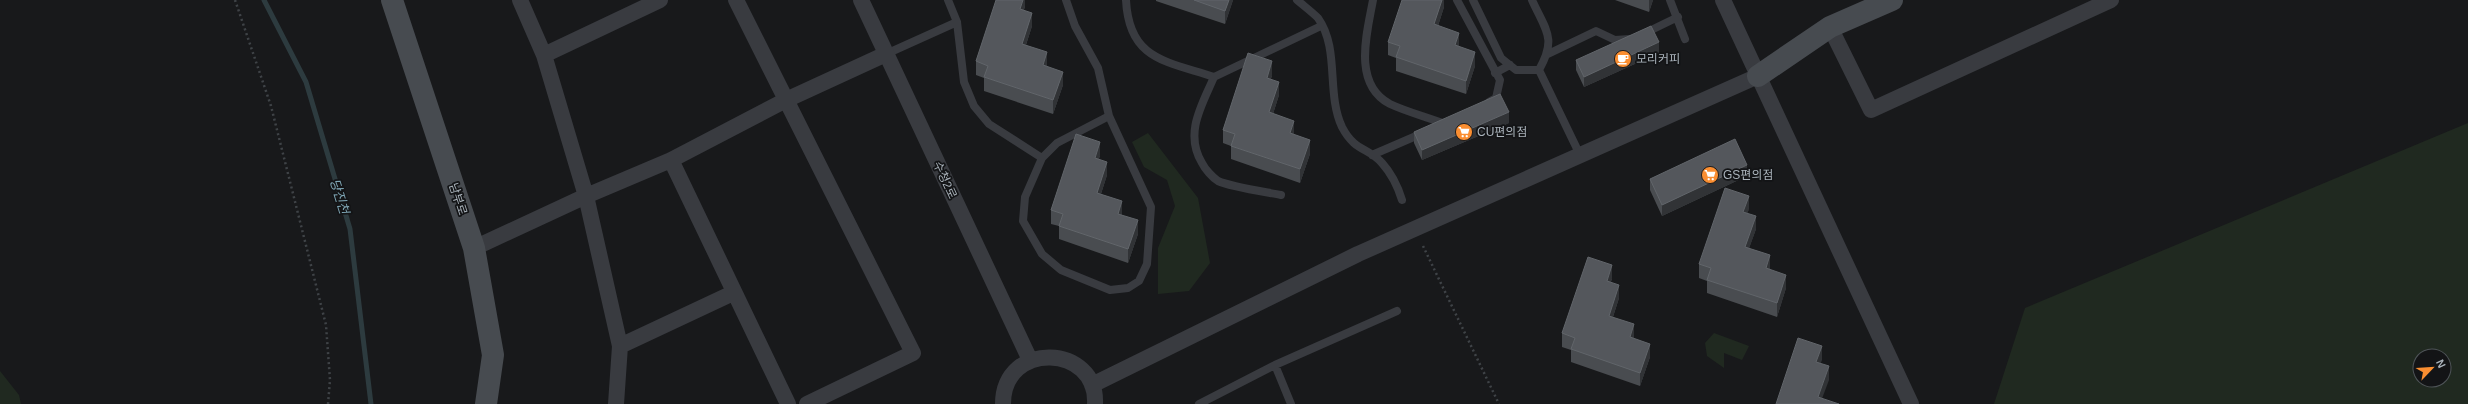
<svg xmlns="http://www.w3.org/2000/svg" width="2468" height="404" font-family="Helvetica,'Noto Sans KR',sans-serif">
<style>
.green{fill:#202920;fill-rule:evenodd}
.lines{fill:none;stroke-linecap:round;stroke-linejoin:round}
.stream{stroke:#2d3b3f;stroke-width:5}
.path{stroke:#3f4347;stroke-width:2.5;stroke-dasharray:2 3;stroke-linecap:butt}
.lane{stroke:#393b40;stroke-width:8}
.street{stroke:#393b40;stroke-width:16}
.secondary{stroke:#474b50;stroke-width:22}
.wall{fill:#494c50}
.shaded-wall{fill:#313336}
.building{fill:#54575c;stroke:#61656a}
.labels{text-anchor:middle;stroke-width:3.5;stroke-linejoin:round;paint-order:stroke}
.poi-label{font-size:12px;fill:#aab3bb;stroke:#131416;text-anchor:start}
.street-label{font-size:12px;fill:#aab3bb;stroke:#131416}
.water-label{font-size:13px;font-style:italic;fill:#80a8b7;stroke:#131416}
</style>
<rect width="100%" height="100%" fill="#18191b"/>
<!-- green -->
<path class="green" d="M2468,123V404H1994L2025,308ZM2420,356H2444V380H2420Z
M1148,133L1198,198L1210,263L1189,291L1158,294V248L1175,206L1167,180L1144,167L1132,142Z
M1714,333L1749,346L1742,360L1724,353V368L1707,356L1705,343Z
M0,371L19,395L21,404H0Z"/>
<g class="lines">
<!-- stream -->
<path class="stream" d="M264,0L306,82L350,229L371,404"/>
<!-- path -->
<path class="path" d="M235,0L271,106L326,325L330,380L328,404
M1423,246L1499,404"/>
<!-- lane -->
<path class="lane" d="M948,0L957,22L964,82L974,106L989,124L1042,158
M1066,0L1075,26L1098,68L1109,116L1151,207L1147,264L1139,281L1128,288L1110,290L1061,270L1042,254L1023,221L1025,197L1042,158L1057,143L1109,116
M1126,0C1129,60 1166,61 1214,77
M1297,0C1304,6 1312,12 1318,18C1340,49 1326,93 1342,127C1355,152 1368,147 1382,163C1391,173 1398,187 1402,200
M1373,0C1367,33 1352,84 1390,104C1407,112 1427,117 1445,124
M1457,0L1500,80L1496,98L1489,102
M1473,0L1501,58L1516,70H1539
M1532,0C1546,31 1557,38 1539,70
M1670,0L1685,39
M1643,34L1678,17
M886,54L957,22
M1548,54L1596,31L1615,40L1630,39
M1539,70L1580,155
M1495,73L1510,65
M1372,155L1423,133
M1281,195C1266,192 1231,187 1218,181C1212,177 1205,169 1202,163C1184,133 1202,105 1214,77L1321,26
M1275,365L1291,404
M1199,404L1275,365L1397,311"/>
<!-- street -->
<path class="street" d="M520,0L544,55L586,196L620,346L616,404
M736,0L913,353L807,404
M861,0L1030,360
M1723,0L1911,404
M1830,27L1871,110L2111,0
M544,55L660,0
M671,160L788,404
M474,248L586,196L671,160L786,100L886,54
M620,346L733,293
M1092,385L1358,254L1758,76
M1003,404C1003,340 1098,344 1095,404"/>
<!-- secondary -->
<path class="secondary" d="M392,0L474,248L493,355L486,404
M1758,76L1830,27L1892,0"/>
</g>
<!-- wall -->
<path class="wall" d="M1025,0V6L1024,10L1032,26L1026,45L1047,66L1063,85L1053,114L984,91V78L976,75V61Z
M1156,0H1233L1225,24L1156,1Z
M1444,0V7L1438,26L1459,46V47L1475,66L1466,94L1396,71V58L1388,55V42Z
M1615,0H1653L1649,12Z
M1659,53L1584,87L1576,70V60Z
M1272,75L1271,79L1279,95L1273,114L1294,134V135L1310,154L1300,183L1231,159V146L1223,143V130Z
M1509,123L1422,160L1414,143V132Z
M1100,155L1099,159L1107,175L1101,194L1122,214V215L1138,234L1128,263L1059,239V226L1051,224V210Z
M1747,176L1662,216L1650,190V179Z
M1749,209L1747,213L1756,229L1749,248L1770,268V269L1786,288L1777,317L1707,293V281L1699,278V264Z
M1612,278L1611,282L1619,298L1613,317L1633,338L1650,357L1640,386L1571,362V350L1562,347V333Z"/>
<!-- shaded-wall -->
<path class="shaded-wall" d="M1023,0H1025V6L1020,22V9Z
M1229,0H1233L1225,24V11Z
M1442,0H1444V7L1434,38V24Z
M1649,0H1653L1649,12Z
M1032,13V26L1022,57V44Z
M1459,33V46L1455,59V45Z
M1659,42V53L1584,87V77Z
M1047,52V66L1043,78V65Z
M1475,52V66L1466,94V81Z
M1272,61V75L1267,91V78Z
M1063,72V85L1053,114V100Z
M1279,82V95L1269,126V112Z
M1509,112V123L1422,160V150Z
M1294,121V134L1290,147V133Z
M1310,140V154L1300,183V169Z
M1100,142V155L1095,171V158Z
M1107,162V175L1097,206V193Z
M1747,165V176L1662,216V205Z
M1749,196V209L1743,225V212Z
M1122,201V214L1118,227V214Z
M1756,216V229L1745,260V247Z
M1138,220V234L1128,263V249Z
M1770,255V268L1766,281V268Z
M1612,265V278L1607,294V281Z
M1786,275V288L1777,317V303Z
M1619,285V298L1609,329V316Z
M1634,324V338L1630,350V337Z
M1650,344V357L1640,386V373Z
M1822,346V360L1816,375V362Z
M1829,366V380L1820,404L1818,397Z"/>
<!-- building -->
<path class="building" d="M996,0H1023L1020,9L1032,13L1022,44L1047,52L1043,65L1063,72L1053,100L984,77L988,66L976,61Z
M1194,0H1229L1225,11Z
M1402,0H1442L1434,24L1459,33L1455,45L1475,52L1466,81L1396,57L1400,46L1388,42Z
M1651,26L1659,42L1584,77L1576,60Z
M1248,53L1272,61L1267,78L1279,82L1269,112L1294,121L1290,133L1310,140L1300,169L1231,146L1235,134L1223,130Z
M1500,94L1509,112L1422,150L1414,132Z
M1076,134L1100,142L1095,158L1107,162L1097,193L1122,201L1118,214L1138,220L1128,249L1059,226L1063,214L1051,210Z
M1735,139L1747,165L1662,205L1650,179Z
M1725,188L1749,196L1743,212L1756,216L1745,247L1770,255L1766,268L1786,275L1777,303L1707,280L1711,268L1699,264Z
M1588,257L1612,265L1607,281L1619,285L1609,316L1634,324L1630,337L1650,344L1640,373L1571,349L1575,338L1562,333Z
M1798,338L1822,346L1816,362L1829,366L1818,397L1839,404H1776Z"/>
<!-- icons -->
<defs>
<g id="cafe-disc" transform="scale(0.9)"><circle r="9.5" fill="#fa8e31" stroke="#131416"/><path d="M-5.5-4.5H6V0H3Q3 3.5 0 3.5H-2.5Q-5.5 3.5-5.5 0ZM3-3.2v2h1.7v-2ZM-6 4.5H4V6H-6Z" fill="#fff"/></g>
<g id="supermarket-disc" transform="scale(0.9)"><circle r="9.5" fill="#fa8e31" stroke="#131416"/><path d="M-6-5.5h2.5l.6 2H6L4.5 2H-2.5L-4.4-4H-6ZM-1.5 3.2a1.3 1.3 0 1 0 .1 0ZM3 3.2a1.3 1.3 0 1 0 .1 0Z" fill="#fff"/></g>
</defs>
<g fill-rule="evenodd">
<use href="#cafe-disc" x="1623" y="59"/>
<use href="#supermarket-disc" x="1464" y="132"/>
<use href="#supermarket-disc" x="1710" y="175"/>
</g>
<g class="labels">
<!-- poi labels -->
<g class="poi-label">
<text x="1636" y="63">모리커피</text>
<text x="1477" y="136">CU편의점</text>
<text x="1723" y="179">GS편의점</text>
</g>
<!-- street labels -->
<g class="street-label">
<text transform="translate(945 180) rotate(65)" y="4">수청2로</text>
<text transform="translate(458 199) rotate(72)" y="4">남부로</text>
</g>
<!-- water labels -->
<g class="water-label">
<text transform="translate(340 196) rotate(73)" y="5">당진천</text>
</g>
</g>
<!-- north arrow -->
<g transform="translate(2432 368) rotate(65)"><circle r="19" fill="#131416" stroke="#4f5458"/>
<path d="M0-3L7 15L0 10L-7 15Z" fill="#fa8e31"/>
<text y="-6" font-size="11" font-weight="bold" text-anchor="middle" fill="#aab3bb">N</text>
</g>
</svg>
